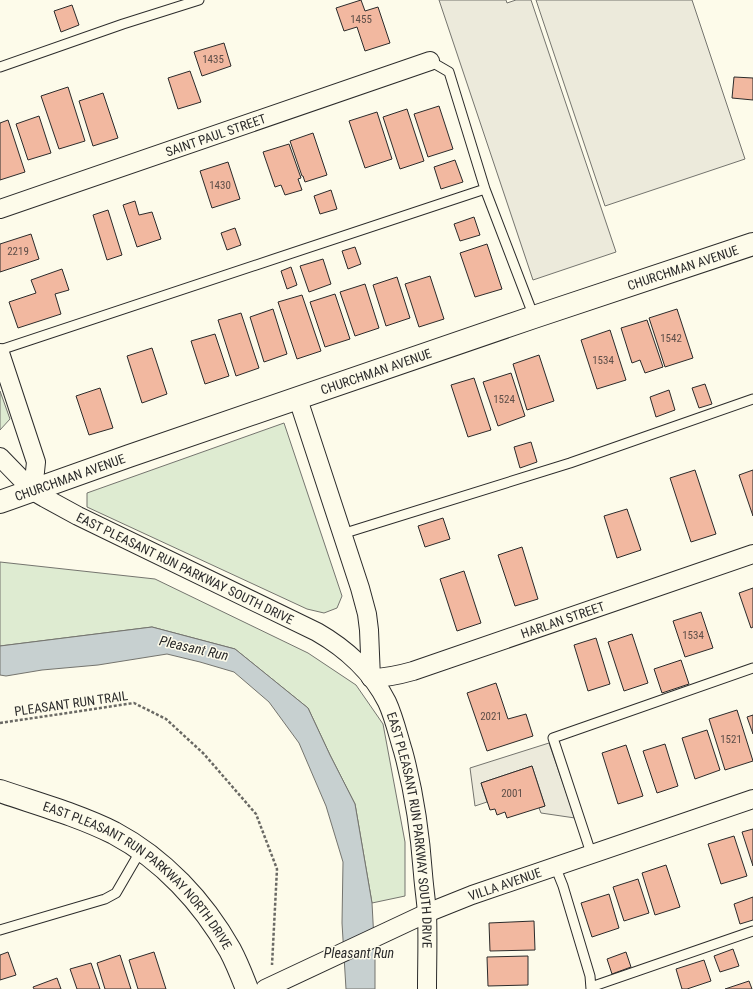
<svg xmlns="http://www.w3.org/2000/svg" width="753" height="989" font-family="'Roboto Condensed',sans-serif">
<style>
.green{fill:#deebd1;stroke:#74746e}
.parking{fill:#eceadb;stroke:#74746e}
.water{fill:#c7d0d0;stroke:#74746e}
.building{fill:#f2b8a0;stroke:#2b2b2b}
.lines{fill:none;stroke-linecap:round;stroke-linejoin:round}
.service-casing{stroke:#2b2b2b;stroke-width:11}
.minor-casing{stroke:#2b2b2b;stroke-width:20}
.tertiary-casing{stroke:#2b2b2b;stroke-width:24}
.secondary-casing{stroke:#2b2b2b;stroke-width:24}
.path{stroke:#6a6964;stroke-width:2.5;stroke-dasharray:3 2;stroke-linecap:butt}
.service{stroke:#fdfbea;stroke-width:9}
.minor{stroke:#fdfbea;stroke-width:18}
.tertiary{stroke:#fdfbea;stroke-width:22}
.secondary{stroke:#fdfbea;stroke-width:22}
.labels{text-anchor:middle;stroke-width:3;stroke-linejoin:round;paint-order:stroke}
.number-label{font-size:11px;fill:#5d4e48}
.street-label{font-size:13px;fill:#2b2b2b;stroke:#fdfbea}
.water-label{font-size:14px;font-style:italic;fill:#2b2b2b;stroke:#fdfbea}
</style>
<rect width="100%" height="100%" fill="#fdfbea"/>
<!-- green -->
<path class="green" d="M0,391L10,419L0,430Z
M284,423L342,596L337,608L324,613L307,609L87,507V493Z
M0,562L155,579L308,653L356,685L383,724L405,842V896L372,903L355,804L330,755L308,708L235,649L152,627L0,646Z"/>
<!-- parking -->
<path class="parking" d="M439,0H506L507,3L516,0H531L616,252L533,280Z
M536,0H692L745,159L605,206Z
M549,743L575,818L541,813L539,808L545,806L532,766L481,783L487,802L475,806L470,768Z"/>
<!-- water -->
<path class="water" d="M152,627L235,649L308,708L330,755L355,804L372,903L375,959V989H346L342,923L343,862L326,806L299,743L269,702L234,672L200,662L167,654L98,665L42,670L6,676L0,675V646Z"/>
<!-- building -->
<path class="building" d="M361,0L365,11L378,7L390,43L365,51L357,27L344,31L336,8Z
M72,5L79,25L61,32L54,11Z
M224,43L231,66L202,76L194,52Z
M190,71L201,102L178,109L168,78Z
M734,77L753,78V100L732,98Z
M68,87L85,141L59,149L41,96Z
M103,93L118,138L93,146L79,101Z
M439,106L453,149L428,157L414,114Z
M407,109L424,161L400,169L383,117Z
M377,112L392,159L365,168L349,121Z
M39,116L51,153L28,160L16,124Z
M8,120L25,172L0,180V123Z
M313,133L327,175L305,182L303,176H302L290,141Z
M289,144L301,178L298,179L302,190L285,195L281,185L275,187L263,152Z
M455,160L463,182L441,189L434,167Z
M228,162L240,199L212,208L200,171Z
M331,190L337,209L320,214L314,196Z
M135,201L139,215L152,212L161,239L137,247L123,205Z
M108,210L122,255L107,260L93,215Z
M474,217L480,235L460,241L454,224Z
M235,228L241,245L227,250L221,233Z
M31,234L39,259L0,272V244Z
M487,244L502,289L475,297L460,253Z
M355,247L361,264L348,269L342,251Z
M323,259L331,284L309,292L300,266Z
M291,267L297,285L287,289L281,271Z
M62,269L69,290L55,294L61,314L18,328L9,302L36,293L31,280Z
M430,276L444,319L419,327L405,284Z
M397,277L410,318L386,326L373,285Z
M365,284L379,328L355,336L340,292Z
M335,294L350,339L325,347L310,302Z
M302,295L321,351L297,359L278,302Z
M273,309L287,354L264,362L250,317Z
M677,309L693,358L665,367L649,318Z
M241,313L259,368L236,376L218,320Z
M647,320L663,367L645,373L640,360L632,363L621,328Z
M610,330L626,380L597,389L581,340Z
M215,334L229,376L205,384L191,341Z
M152,348L167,394L142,403L127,356Z
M539,355L554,401L527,410L513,364Z
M511,373L525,416L498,426L483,382Z
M474,378L491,430L468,437L451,385Z
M705,384L712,404L699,408L692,388Z
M100,388L113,428L89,435L76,396Z
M669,390L675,410L656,417L650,397Z
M531,442L537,462L520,468L514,447Z
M695,470L716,534L691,542L670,478Z
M753,470V516L739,475Z
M627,509L641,550L617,558L604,516Z
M443,518L450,539L425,547L418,526Z
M522,547L538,599L515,606L498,555Z
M464,571L481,623L457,631L440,579Z
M753,588V627L751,628L739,593Z
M701,612L713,648L685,657L673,621Z
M632,634L648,683L624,691L608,642Z
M596,638L610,684L588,691L574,645Z
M681,660L689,684L662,693L654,669Z
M496,683L508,719L526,714L533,736L487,751L467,693Z
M737,710L753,761L725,770L709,719Z
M753,715V734L747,717Z
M707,730L720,770L695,779L682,738Z
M665,744L678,786L657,793L643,751Z
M626,745L643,796L618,804L602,753Z
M532,766L545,806L507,818L505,812L497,815L495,809L490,810L481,783Z
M753,829V866L742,832Z
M734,836L747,876L721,884L708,844Z
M666,865L680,907L655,915L642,873Z
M638,879L649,913L624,921L613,887Z
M609,894L619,928L592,937L581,903Z
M753,897V920L740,924L734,904Z
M534,921L535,950L490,951L489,923Z
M733,949L739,966L720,972L714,956Z
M8,952L16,975L0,980V955Z
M154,952L166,989H138L129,960Z
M626,952L631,967L612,974L607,959Z
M120,955L131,989H105L97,963Z
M528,956V985L488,986L487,957Z
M704,960L711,981L687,989H682L676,969Z
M91,963L100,989H77L70,969Z
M57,978L61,989H34L33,987Z
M749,981L752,989H725Z"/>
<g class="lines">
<!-- service casing -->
<g class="service-casing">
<path id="service" d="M430,61L449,72L485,189
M0,67L123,24L199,0
M0,350L485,189L534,317
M342,534L570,463L753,399
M591,853L553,738L753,668
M555,866L563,886L590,976L591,989
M0,930L105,899L116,893L141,850
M591,987L753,931"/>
</g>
<!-- minor casing -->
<g class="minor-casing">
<g id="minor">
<path id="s1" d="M0,209L430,61"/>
<path d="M0,353L36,462L33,491"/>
<path d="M298,399L360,588L367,614L369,630L371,678"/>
<path id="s2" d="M0,457L33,491L45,498L78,516L317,632C345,648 372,672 387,702C394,717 398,735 403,751C414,791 420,832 423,874C424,887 426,900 427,913C428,938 427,964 427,989"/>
<path id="s3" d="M371,678C386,678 399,675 413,671L753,554"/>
<path id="s4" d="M265,989L427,913L472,895L753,799"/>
</g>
</g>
<!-- tertiary casing -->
<g class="tertiary-casing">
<g id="tertiary">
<path id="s5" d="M0,791C38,804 78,815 114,833C163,859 203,902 230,950C237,963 242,976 247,989"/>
</g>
</g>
<!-- secondary casing -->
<g class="secondary-casing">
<g id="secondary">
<path id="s6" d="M0,502L129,456L534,317L753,244"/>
</g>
</g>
<!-- path -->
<path class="path" d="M0,723L134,703L166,719L204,754L256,814L277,869L272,965"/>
<!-- service -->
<use href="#service" class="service"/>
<!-- minor -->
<use href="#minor" class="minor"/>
<!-- tertiary -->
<use href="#tertiary" class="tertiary"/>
<!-- secondary -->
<use href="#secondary" class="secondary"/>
</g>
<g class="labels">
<!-- number labels -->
<g class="number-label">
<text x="361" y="23">1455</text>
<text x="213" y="63">1435</text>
<text x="220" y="189">1430</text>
<text x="18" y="255">2219</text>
<text x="671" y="342">1542</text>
<text x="603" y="364">1534</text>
<text x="504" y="403">1524</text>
<text x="693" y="639">1534</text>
<text x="491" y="720">2021</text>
<text x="731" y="743">1521</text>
<text x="512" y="797">2001</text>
</g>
<!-- street labels -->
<g class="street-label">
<text dy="5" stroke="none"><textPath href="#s1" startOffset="228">SAINT PAUL STREET</textPath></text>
<text dy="5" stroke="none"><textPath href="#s6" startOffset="722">CHURCHMAN AVENUE</textPath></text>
<text dy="5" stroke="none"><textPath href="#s6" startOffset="398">CHURCHMAN AVENUE</textPath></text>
<text dy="5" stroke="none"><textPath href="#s6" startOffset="74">CHURCHMAN AVENUE</textPath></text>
<text dy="5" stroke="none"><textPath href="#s2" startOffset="218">EAST PLEASANT RUN PARKWAY SOUTH DRIVE</textPath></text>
<text dy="5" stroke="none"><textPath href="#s3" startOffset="201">HARLAN STREET</textPath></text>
<text transform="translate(71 703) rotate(-8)" y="5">PLEASANT RUN TRAIL</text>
<text dy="5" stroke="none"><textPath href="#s2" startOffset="596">EAST PLEASANT RUN PARKWAY SOUTH DRIVE</textPath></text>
<text dy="5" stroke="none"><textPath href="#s5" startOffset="166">EAST PLEASANT RUN PARKWAY NORTH DRIVE</textPath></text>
<text dy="5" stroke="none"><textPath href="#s4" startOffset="262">VILLA AVENUE</textPath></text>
</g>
<!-- water labels -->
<g class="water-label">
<text transform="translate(194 648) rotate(13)" y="5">Pleasant Run</text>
<text x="359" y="958">Pleasant Run</text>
</g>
</g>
</svg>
